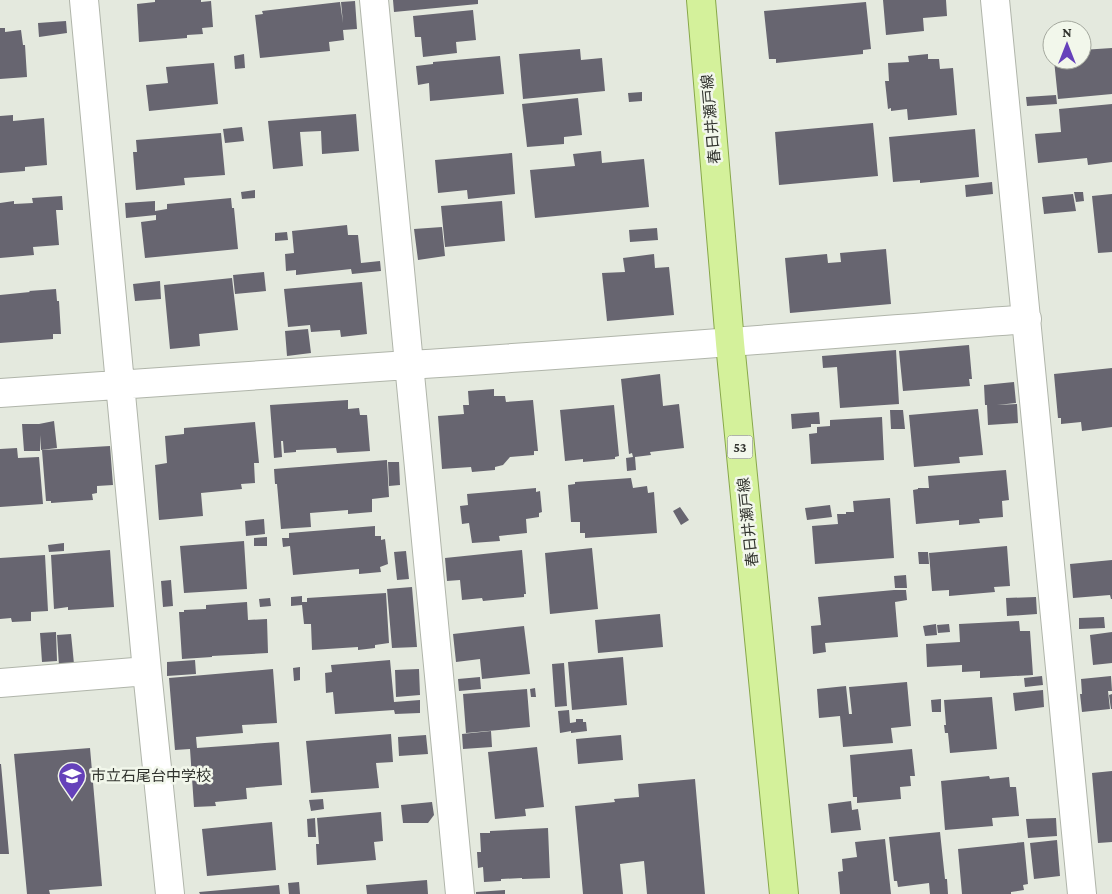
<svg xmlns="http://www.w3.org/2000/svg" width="1112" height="894" font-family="'Crimson Pro','Noto Sans JP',serif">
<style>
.building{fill:#676570}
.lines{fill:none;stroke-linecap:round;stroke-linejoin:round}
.minor-casing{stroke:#b0b5aa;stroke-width:30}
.major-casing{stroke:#88a84a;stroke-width:30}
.minor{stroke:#fff;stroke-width:28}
.major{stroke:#d4f19b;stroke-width:28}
.labels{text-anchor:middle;stroke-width:5;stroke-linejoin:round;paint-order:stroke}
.shield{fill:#f2f7eb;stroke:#6b6e67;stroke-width:1}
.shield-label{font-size:14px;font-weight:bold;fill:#31332e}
.street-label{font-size:15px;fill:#31332e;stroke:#f2f7eb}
.poi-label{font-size:15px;fill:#31332e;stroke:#f2f7eb;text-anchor:start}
</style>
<rect width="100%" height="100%" fill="#e4e9de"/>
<!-- building -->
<path class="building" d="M155,0H201V2L211,1L213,27L202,28L203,34L187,35V38L139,42L137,4L155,2Z
M393,0H478V4L394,12Z
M883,0H946L947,16L923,18L924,31L886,35Z
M355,1L357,29L343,30L344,40L329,42L330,51L260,58L255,15L263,14L262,11L340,2L343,23L341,2Z
M866,2L871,49L863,50V54L776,63V59H769L764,11Z
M473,10L476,40L456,42L457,53L423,57L421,37H415L413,16Z
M66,21L67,33L39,37L38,23Z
M0,28H5V32L21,30L23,45H25L27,77L0,79Z
M1112,48V94L1058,99L1054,60H1082V50Z
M580,49L581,60L602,58L605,91L523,99L519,54Z
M244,54L245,68L235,69L234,56Z
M928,54V59H939L940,69L953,68L957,115L908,120L907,109L891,111V108L888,109L885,81H889L888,63L909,62L908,56Z
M500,56L504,94L430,101L429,83L418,85L416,66L433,64V62Z
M214,63L218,104L149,111L146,85L168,83L166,67Z
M642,92V101L629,102L628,93Z
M1056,95L1057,104L1027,106L1026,97Z
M578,98L582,135L564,137V144L527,147L522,104Z
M1112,104V162L1088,165L1087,158L1038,163L1035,134L1061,132L1059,109Z
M356,114L359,151L322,154L321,131L300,132L303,166L273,169L268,121Z
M13,115V121L44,118L47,165L25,167V171L0,173V116Z
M873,123L878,176L779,185L775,132Z
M242,127L244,141L225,143L223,129Z
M975,129L979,177L920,183V180L893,182L889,137Z
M221,133L225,175L184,178L185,185L136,190L133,152H137L136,140Z
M601,151L602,163L644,159L649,207L535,218L530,170L575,166L573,154Z
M512,153L515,194L468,199L467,190L438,193L435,160Z
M992,182L993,194L966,197L965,185Z
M255,190V198L242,199L241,192Z
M1074,192H1083L1084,201L1076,202Z
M1073,194L1076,211L1044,214L1042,197Z
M1112,194V252L1098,253L1092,196Z
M62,196L63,210H56L59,245L33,247L34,255L0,258V203L14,201V204L33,203L32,198Z
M231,198L232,208H234L238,249L145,258L141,222L156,220V215L126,218L125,203L155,201V211L167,209V204Z
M502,201L505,241L445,247L441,206Z
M347,225L348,235H358L361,263L380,261L381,271L352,274L351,269L296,275V270L286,271L285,254L294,253L292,231Z
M442,227L445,256L418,260L414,229Z
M657,228L658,240L630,242L629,230Z
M287,232L288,240L275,241V233Z
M886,249L891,304L790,313L785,258L827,254L828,263L841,262L840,253Z
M654,254L655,268L669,267L674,315L607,321L602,273L625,272L623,258Z
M264,272L266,291L235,294L233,275Z
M232,278L238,330L199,334L200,346L170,349L164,285Z
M160,281L161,299L135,301L133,284Z
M362,282L367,334L341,337L340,330L311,332L310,325L288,327L284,289Z
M56,289L57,301H59L61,334H53V339L0,343V295L30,292L29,291Z
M308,329L311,353L287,356L285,331Z
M969,345L972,379H969L970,386L903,391L899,351Z
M896,350L899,404L840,408L837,367L823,368L822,356Z
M1112,368V427L1082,431L1081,422L1061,424V418H1058L1054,374Z
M660,374L663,406L679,404L684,448L650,452L651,455L635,457L636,470L627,471L626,458L633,457L632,453L629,454L621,379Z
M1014,382L1016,403L997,405L1017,404L1018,423L988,425L987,405H985L984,385Z
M494,389V396H505L506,402L533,400L538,451H534V455L510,457L503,465L495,467V470L472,472L471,467L442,469L438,416L464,414L463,405H469L468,391Z
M348,400V409L359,408L360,415H367L370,451L337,453L336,448L296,450V452L284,453L283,441H281L282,457L274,458L270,405Z
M614,405L619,456L615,457V459L583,462V459L565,461L560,410Z
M978,409L983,455L959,457L960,463L914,467L909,415Z
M890,410H903L905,429H891Z
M819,412L820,424H811V427L792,429L791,414Z
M882,417L884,460L811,464L809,434L817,433V427L830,426V420Z
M54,421L57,448L41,450L40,435V451H24L22,424H39Z
M255,422L259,463H254L255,483L241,484L242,489L201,493L203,516L159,520L155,465L167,463L165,436L184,434V428Z
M110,446L113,485L97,486V493L92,494L93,500L51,503V501H46L42,450Z
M17,448L18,458L39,457L43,504L0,507V449Z
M387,460L389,497L372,499V512L348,514V510L310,513L311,527L281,529L277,484H275L274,469Z
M388,462H399L400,485L389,486Z
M1006,470L1009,500L1002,501L1003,517L979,519L980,523L959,525V520L916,524L913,490L918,489V488H929L928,476Z
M631,478L633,488L647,486L648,493L654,492L657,533L585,538V533H580V522H571L568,485L575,484V482Z
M536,488V492L540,491L542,512L539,513V517L526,519L527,533L499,536L500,541L472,543L469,523L462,524L460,506L468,505L467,494Z
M890,498L894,558L815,564L812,526L838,524L837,514H846V512H854L853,501Z
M830,505L832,517L807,520L805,508Z
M680,507L689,520L681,525L673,511Z
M264,519L265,534L246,536L245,521Z
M375,526V536H381V540L385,539L388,564L380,567L381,572L359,574V569L293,575L290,546L283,547L282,538H289V533Z
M267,537V546H254V538Z
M244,541L247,589L184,593L180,546Z
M64,543V551L49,552L48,545Z
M1007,546L1010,586L994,587L995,592L949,596V590L932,591L929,553Z
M592,548L598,609L550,614L545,553Z
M110,550L114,607L68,610V607L54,609L51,555Z
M522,550L526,594H524V597L483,601L482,598L462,600L460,580L447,581L445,558Z
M406,551L409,579L397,580L394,552Z
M918,552H928L929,564H919Z
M45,555L48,611L31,612V621L12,622L11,618L0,619V558Z
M1112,560V599H1111L1110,595L1073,598L1070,564Z
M906,575L907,588H895L894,576Z
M171,580L173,606L163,607L161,581Z
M412,587L417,647L392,648L387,589Z
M894,590H906L907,600L895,602L898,637L825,643L826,652L813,654L811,626L821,625L818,597Z
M386,593L389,643L375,645V648L358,650V647L312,650L311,624H304L302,605L291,606V597L302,596V602H307V598Z
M1036,597L1037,614L1007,616L1006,598Z
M270,598L271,606L260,607L259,599Z
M247,602L248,620L267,619L268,653L212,656V657L182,659L179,612H184V610L206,609V605Z
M660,614L663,647L598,653L595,620Z
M1104,617L1105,628L1079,629V618Z
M1019,621L1020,631H1030L1033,675L980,678V671L962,672V665L927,667L926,644L960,642L959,624Z
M936,624L937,635L925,636L923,626Z
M949,624L950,632L938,633L937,625Z
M524,626L530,674L482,679L480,659L456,662L453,634Z
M56,632L57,661L42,662L40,633Z
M1112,632V663L1093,665L1090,635Z
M71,634L74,664L59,666L57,635Z
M623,657L627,705L572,710L568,662Z
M195,660L196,674L167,676V662Z
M390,660L394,702L420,700V713L395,714L394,710L335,714L333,692L326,693L325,673L332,672L331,665Z
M564,663L567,706L555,707L552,664Z
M300,667V680L294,681L293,668Z
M273,669L277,723L242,725L243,733L196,737L197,748L279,742L282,785L246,788L247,799L215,802L216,806L194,807L190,749L175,750L169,678Z
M419,669L420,695L396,697L395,670Z
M1042,676L1043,685L1025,687L1024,678Z
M1111,676L1112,691H1108L1110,709L1082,712L1080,694H1082L1081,679Z
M480,677L481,689L459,691L458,679Z
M907,682L911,726L891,728L893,743L843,747L840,716L819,718L817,689L846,686L849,714H852L849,687Z
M535,688L536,697H531L530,689Z
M527,689L530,727L466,733L463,694Z
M1043,690L1044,707L1015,711L1013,693Z
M1112,694V709H1111L1109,695Z
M992,697L997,749L950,753L948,733H945L944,725H946L944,700Z
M941,699V712H932L931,700Z
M569,710L570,723L576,722V719H583V722H586L587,731L571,733V731L560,733L558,711Z
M491,731L492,747L463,749L462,734Z
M391,734L393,762L376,763L379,788L311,793L306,741Z
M426,735L428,754L399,756L398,737Z
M621,735L623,760L578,764L576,739Z
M537,747L544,807L525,809L526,816L495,819L488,752Z
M90,748L102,886L49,890L50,894H27L14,754Z
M912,749L915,776H910L911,786L900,787L901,799L857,803V797H853L850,755Z
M0,764H1L9,854H0Z
M1112,771V842L1098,843L1092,773Z
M989,776L990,779L1009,777L1010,787H1016L1019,816L992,818L993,826L945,830L941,781Z
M695,779L705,894H647L644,861L620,864L623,894H583L575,806L615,802L614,799L639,797L638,784Z
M323,799L324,809L311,811L309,800Z
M851,801L852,810L858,809L861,830L831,833L828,804Z
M432,802L434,815L428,823H403L401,805Z
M381,812L383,841L374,842L376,860L317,865L316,844H319L317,818Z
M315,818L316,837H308L307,819Z
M1056,818L1057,836L1028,838L1026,819Z
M272,822L276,870L207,876L202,829Z
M548,828L550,878L522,879V878L501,879V881L484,882L483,867L478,868L477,852H481L480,833H490V831Z
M940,832L945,879H947L948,894H930L929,883L898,887L897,881H894L889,837Z
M885,839L891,894H840L838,872L843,871L842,859L857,857L855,842Z
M1057,840L1060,876L1034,879L1030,843Z
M1024,842L1028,884L1023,885L1024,890L1011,892V894H962L958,849Z
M427,880L428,894H367L366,885Z
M299,882L300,894H289L288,883Z
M279,885L280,894H200L199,892Z
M505,890V894H476V892Z"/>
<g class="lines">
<!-- minor casing -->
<g class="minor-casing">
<path id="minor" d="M84,0L147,671L170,894
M374,0L460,894
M995,0L1082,894
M0,393C136,383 272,375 408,365C614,352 820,335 1027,319
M0,683L147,671"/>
</g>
<!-- major casing -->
<g class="major-casing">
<path id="major" d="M701,0L730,343L784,894"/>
</g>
<!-- minor -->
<use href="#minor" class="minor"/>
<!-- major -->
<use href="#major" class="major"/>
</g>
<!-- icons -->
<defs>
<g id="school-pin" transform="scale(1.4375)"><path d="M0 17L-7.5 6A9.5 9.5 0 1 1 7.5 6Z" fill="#6541ba" stroke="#f2f7eb"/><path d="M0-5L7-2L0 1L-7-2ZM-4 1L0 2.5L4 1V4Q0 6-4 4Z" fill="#fff"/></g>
</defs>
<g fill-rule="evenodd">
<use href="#school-pin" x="72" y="776"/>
</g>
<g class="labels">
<!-- shield labels -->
<rect class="shield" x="727.5" y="435.5" width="25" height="23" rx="4"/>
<g class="shield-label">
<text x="740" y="452">53</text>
</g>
<!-- street labels -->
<g class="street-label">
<text transform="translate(711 119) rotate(-95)" y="5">春日井瀬戸線</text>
<text transform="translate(748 522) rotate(-96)" y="5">春日井瀬戸線</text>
</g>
<!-- poi labels -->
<g class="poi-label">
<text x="91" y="781">市立石尾台中学校</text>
</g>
</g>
<!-- north arrow -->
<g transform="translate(1067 45)"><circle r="24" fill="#f2f7eb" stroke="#a5a99f"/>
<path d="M0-4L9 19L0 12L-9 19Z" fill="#6541ba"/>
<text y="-8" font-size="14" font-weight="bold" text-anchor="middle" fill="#31332e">N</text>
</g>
</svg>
